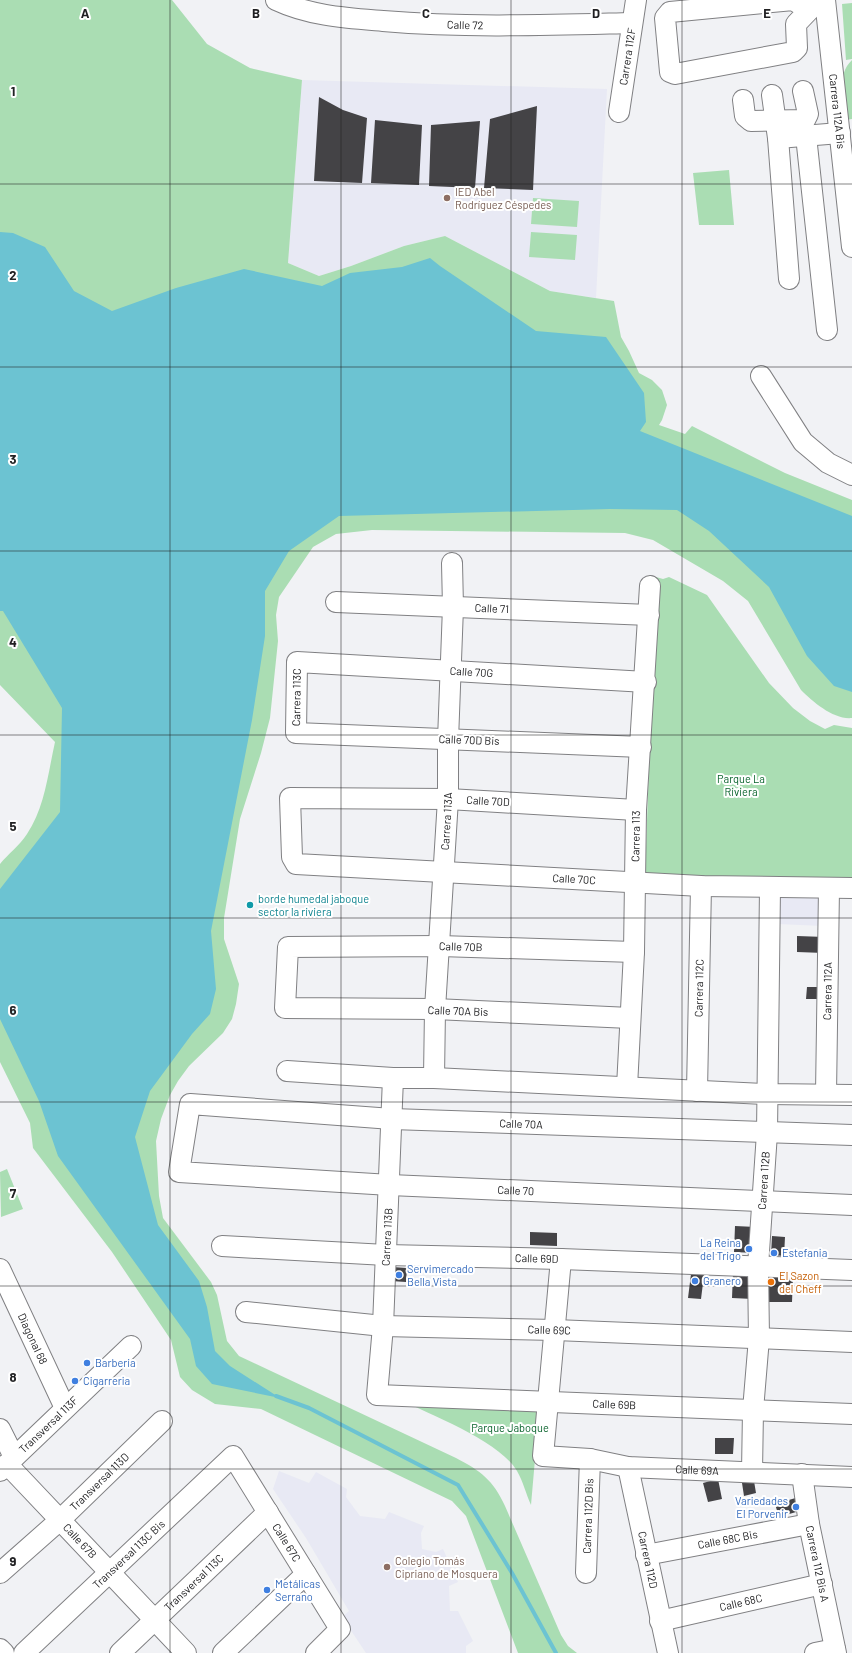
<svg xmlns="http://www.w3.org/2000/svg" width="852" height="1653" font-family="Barlow,sans-serif">
<style>
.built{fill:#e8e9f4}
.green{fill:#aaddb3}
.water{fill:#6cc3d2}
.lines{fill:none;stroke-linecap:round;stroke-linejoin:round}
.stream{stroke:#6cc3d2;stroke-width:4}
.building{fill:#444346}
.minor-casing{stroke:#808083;stroke-width:22}
.minor{stroke:#fff;stroke-width:20}
.grid{fill:none;stroke:#212123;stroke-width:1;stroke-opacity:0.55}
.education-dot{fill:#8d6e63;stroke:#fff;stroke-width:1.5}
.culture-dot{fill:#0f9aa8;stroke:#fff;stroke-width:1.5}
.shop-dot{fill:#3f7fe0;stroke:#fff;stroke-width:1.5}
.food-dot{fill:#e8710a;stroke:#fff;stroke-width:1.5}
.labels{text-anchor:middle;stroke-width:4;stroke-linejoin:round;paint-order:stroke}
.street-label{font-size:11px;fill:#212123;stroke:#fff}
.education-label{font-size:11px;fill:#785e54;stroke:#fff;text-anchor:start}
.park-label{font-size:11px;fill:#09632c;stroke:#fff}
.culture-label{font-size:11px;fill:#0d838f;stroke:#fff;text-anchor:start}
.shop-label{font-size:11px;fill:#366cbe;stroke:#fff;text-anchor:start}
.food-label{font-size:11px;fill:#c56008;stroke:#fff;text-anchor:start}
.grid-label{font-size:13px;text-anchor:middle;font-weight:bold;fill:#212123;stroke:#fff;stroke-width:4;stroke-linejoin:round;paint-order:stroke}
</style>
<rect width="100%" height="100%" fill="#f1f2f5"/>
<!-- built -->
<path class="built" d="M302,80L607,89L596,298L550,291L445,236L404,246L351,266L319,276L288,263Z
M778,892L825,894L823,926L777,924Z
M279,1471L309,1483L316,1472L347,1489L346,1497L360,1516L385,1519L389,1512L424,1526L421,1533L422,1549L436,1552L443,1549L458,1582L449,1586L450,1611H458L473,1641L466,1646V1653H366L342,1617L349,1611L306,1538L273,1489Z"/>
<!-- green -->
<path class="green" d="M0,0H172L207,44L250,68L302,80L288,263L319,276L351,266L404,246L445,236L550,291L614,301L621,337L629,351L639,373L652,380L662,390L667,405L662,420L659,425L685,434L692,426L785,473L852,500V718C834,720 813,702 801,690L748,601L723,581L653,540L625,533L372,530L336,534L313,547L279,597L276,615L278,641L270,718L261,753L240,819L224,918V939L239,984L236,1004L232,1019L223,1033L189,1066L178,1081L170,1095L161,1119L156,1141L159,1196L163,1218L211,1282L217,1295L227,1341L239,1356L456,1458C481,1471 493,1480 505,1506L561,1635L568,1646L577,1653H518L466,1516L452,1501L261,1409L215,1404L192,1390L180,1377L171,1340L112,1252L33,1148L30,1123L0,1062V864C8,854 20,845 27,834C45,807 48,773 55,742L0,685Z
M852,3V59L846,60L842,4Z
M852,60V119L845,120C843,100 836,75 852,60Z
M729,170L734,225H699L693,173Z
M533,198L579,201L577,227L531,224Z
M531,232L577,235L575,260L529,257Z
M656,577L663,579L669,577L707,595L769,683L793,708L810,721L825,729L834,725L852,728V881L645,875Z
M7,1169L23,1209L1,1217L0,1172Z
M392,1396L540,1402L531,1505C526,1494 523,1481 517,1471C499,1440 424,1412 392,1396Z"/>
<!-- water -->
<path class="water" d="M0,232L13,233L45,247L74,291L112,311L176,288L244,269L322,286L350,273L402,267L430,258L440,266L536,331L606,337L644,393L646,422L640,431L852,516V692L834,686L807,656L769,587L709,531L677,510L610,509L339,516L289,551L265,591V636L252,720L211,931L216,989L210,1014L192,1034L150,1091L135,1137L158,1225L199,1281L207,1307L215,1351L230,1366L280,1398L212,1384L196,1366L190,1339L58,1156L39,1101L0,1019V889L60,812L62,708L3,611H0Z"/>
<g class="lines">
<!-- stream -->
<path class="stream" d="M276,1396L309,1408L458,1485L512,1573L556,1653"/>
</g>
<!-- building -->
<path class="building" d="M319,97L343,110L367,118L362,183L314,181Z
M537,106L533,190L484,188L490,119Z
M375,120L422,125L419,185L371,183Z
M480,121L475,188L429,186L431,125Z
M797,936L825,937L824,953L797,952Z
M807,987H822L821,999H806Z
M735,1226L756,1227L755,1253L734,1252Z
M530,1232L557,1233V1246L530,1245Z
M772,1236L785,1237L784,1256L771,1255Z
M392,1267L407,1268L406,1282L391,1281Z
M733,1273H754L753,1299L732,1298Z
M691,1274L704,1275L701,1299L688,1298Z
M764,1277H793L792,1302H764Z
M715,1438H734L733,1454H715Z
M718,1479L722,1499L708,1502L703,1483Z
M754,1481L756,1493L744,1496L742,1483Z
M799,1497L803,1510L779,1517L775,1504Z"/>
<g class="lines">
<!-- minor casing -->
<g class="minor-casing">
<g id="minor">
<path id="s1" d="M276,0C310,16 347,18 383,21C466,28 549,25 632,23"/>
<path id="s2" d="M825,0L852,247"/>
<path d="M809,10L793,0L670,12L665,18L670,72L675,74L793,52L797,48L796,24L819,0"/>
<path d="M772,95L778,138L789,279"/>
<path d="M743,100L745,116L751,121L805,120L808,114L803,91"/>
<path id="s3" d="M619,112L636,0"/>
<path d="M806,136L827,330"/>
<path d="M778,138L840,133"/>
<path d="M761,376L803,442L828,463L852,475"/>
<path id="s4" d="M336,602L649,615"/>
<path id="s5" d="M641,747L296,733L297,662L646,682"/>
<path id="s6" d="M636,810L448,799L290,798L292,857L296,864L701,886L852,888"/>
<path id="s7" d="M630,1018L435,1009L285,1008L288,947L440,946L634,952"/>
<path d="M287,1071L393,1078H434L766,1094L852,1095"/>
<path id="s8" d="M393,1078L383,1326L377,1395L852,1414"/>
<path id="s9" d="M434,1078L435,1009L448,799V740L453,607L452,563"/>
<path id="s10" d="M627,1087L634,952L636,810L650,586"/>
<path id="s11" d="M697,1091L701,886"/>
<path id="s12" d="M826,1094L829,888"/>
<path id="s13" d="M852,1135L392,1119L190,1104L179,1172L390,1185L852,1205"/>
<path id="s14" d="M222,1246L386,1255L561,1259L852,1270"/>
<path id="s15" d="M561,1259L543,1456L590,1459L628,1467L852,1477"/>
<path id="s16" d="M0,1269L65,1408"/>
<path id="s17" d="M246,1312L383,1326L555,1330L852,1342"/>
<path d="M0,1429L14,1457"/>
<path id="s18" d="M7,1464L186,1653"/>
<path id="s19" d="M628,1467L668,1653"/>
<path id="s20" d="M0,1471L131,1346"/>
<path id="s21" d="M752,1472L753,1410L759,1338L758,1266L767,1133L770,888"/>
<path id="s22" d="M802,1474L809,1524L836,1653"/>
<path id="s23" d="M646,1555L809,1524"/>
<path id="s24" d="M0,1573L60,1520L162,1421"/>
<path id="s25" d="M586,1573L590,1459"/>
<path id="s26" d="M660,1621L822,1584"/>
<path d="M0,1649L4,1653"/>
<path id="s27" d="M24,1653L233,1456L340,1629L316,1653"/>
<path id="s28" d="M120,1653L268,1512"/>
<path d="M223,1653L306,1574"/>
<path d="M815,1653L835,1649"/>
</g>
</g>
<!-- minor -->
<use href="#minor" class="minor"/>
</g>
<!-- grid -->
<path class="grid" d="M170,0V1653M341,0V1653M511,0V1653M682,0V1653M0,184H852M0,367H852M0,551H852M0,735H852M0,918H852M0,1102H852M0,1286H852M0,1469H852"/>
<!-- markers -->
<g class="education-dot">
<circle cx="447" cy="198" r="4"/>
<circle cx="387" cy="1567" r="4"/>
</g>
<circle class="culture-dot" cx="250" cy="905" r="4"/>
<g class="shop-dot">
<circle cx="749" cy="1249" r="4"/>
<circle cx="774" cy="1253" r="4"/>
<circle cx="399" cy="1275" r="4"/>
<circle cx="695" cy="1281" r="4"/>
<circle cx="87" cy="1363" r="4"/>
<circle cx="75" cy="1381" r="4"/>
<circle cx="796" cy="1507" r="4"/>
<circle cx="267" cy="1590" r="4"/>
</g>
<circle class="food-dot" cx="771" cy="1282" r="4"/>
<g class="labels">
<!-- street labels -->
<g class="street-label">
<text dy="4" stroke="none"><textPath href="#s1" startOffset="192">Calle 72</textPath></text>
<text dy="4" stroke="none"><textPath href="#s3" startOffset="56">Carrera 112F</textPath></text>
<text dy="4" stroke="none"><textPath href="#s2" startOffset="112">Carrera 112A Bis</textPath></text>
<text dy="4" stroke="none"><textPath href="#s4" startOffset="156">Calle 71</textPath></text>
<text dy="4" stroke="none"><textPath href="#s5" startOffset="591">Calle 70G</textPath></text>
<text dy="4" stroke="none"><textPath href="#s5" startOffset="381">Carrera 113C</textPath></text>
<text transform="translate(469 740) rotate(2)" y="4">Calle 70D Bis</text>
<text transform="translate(488 801) rotate(3)" y="4">Calle 70D</text>
<text dy="4" stroke="none"><textPath href="#s9" startOffset="257">Carrera 113A</textPath></text>
<text dy="4" stroke="none"><textPath href="#s10" startOffset="251">Carrera 113</textPath></text>
<text dy="4" stroke="none"><textPath href="#s6" startOffset="692">Calle 70C</textPath></text>
<text dy="4" stroke="none"><textPath href="#s7" startOffset="579">Calle 70B</textPath></text>
<text dy="4" stroke="none"><textPath href="#s11" startOffset="103">Carrera 112C</textPath></text>
<text dy="4" stroke="none"><textPath href="#s12" startOffset="103">Carrera 112A</textPath></text>
<text transform="translate(458 1011) rotate(2)" y="4">Calle 70A Bis</text>
<text transform="translate(521 1124) rotate(2)" y="4">Calle 70A</text>
<text dy="4" stroke="none"><textPath href="#s21" startOffset="292">Carrera 112B</textPath></text>
<text dy="4" stroke="none"><textPath href="#s13" startOffset="1069">Calle 70</textPath></text>
<text transform="translate(387 1237) rotate(-87)" y="4">Carrera 113B</text>
<text dy="4" stroke="none"><textPath href="#s14" startOffset="315">Calle 69D</textPath></text>
<text dy="4" stroke="none"><textPath href="#s17" startOffset="304">Calle 69C</textPath></text>
<text dy="4" stroke="none"><textPath href="#s16" startOffset="77">Diagonal 68</textPath></text>
<text dy="4" stroke="none"><textPath href="#s8" startOffset="555">Calle 69B</textPath></text>
<text dy="4" stroke="none"><textPath href="#s20" startOffset="67">Transversal 113F</textPath></text>
<text dy="4" stroke="none"><textPath href="#s15" startOffset="353">Calle 69A</textPath></text>
<text dy="4" stroke="none"><textPath href="#s24" startOffset="135">Transversal 113D</textPath></text>
<text dy="4" stroke="none"><textPath href="#s25" startOffset="57">Carrera 112D Bis</textPath></text>
<text dy="4" stroke="none"><textPath href="#s23" startOffset="83">Calle 68C Bis</textPath></text>
<text dy="4" stroke="none"><textPath href="#s18" startOffset="106">Calle 67B</textPath></text>
<text dy="4" stroke="none"><textPath href="#s27" startOffset="389">Calle 67C</textPath></text>
<text dy="4" stroke="none"><textPath href="#s27" startOffset="144">Transversal 113C Bis</textPath></text>
<text dy="4" stroke="none"><textPath href="#s19" startOffset="95">Carrera 112D</textPath></text>
<text dy="4" stroke="none"><textPath href="#s22" startOffset="91">Carrera 112 Bis A</textPath></text>
<text dy="4" stroke="none"><textPath href="#s28" startOffset="102">Transversal 113C</textPath></text>
<text dy="4" stroke="none"><textPath href="#s26" startOffset="83">Calle 68C</textPath></text>
</g>
<!-- education labels -->
<g class="education-label">
<text x="455" y="196">IED Abel<tspan x="455" dy="13">Rodríguez Céspedes</tspan></text>
<text x="395" y="1565">Colegio Tomás<tspan x="395" dy="13">Cipriano de Mosquera</tspan></text>
</g>
<!-- park labels -->
<g class="park-label">
<text x="741" y="783">Parque La<tspan x="741" dy="13">Riviera</tspan></text>
<text x="510" y="1432">Parque Jaboque</text>
</g>
<!-- culture labels -->
<g class="culture-label">
<text x="258" y="903">borde humedal jaboque<tspan x="258" dy="13">sector la riviera</tspan></text>
</g>
<!-- shop labels -->
<g class="shop-label">
<text x="741" y="1247" text-anchor="end">La Reina<tspan x="741" dy="13">del Trigo</tspan></text>
<text x="782" y="1257">Estefania</text>
<text x="407" y="1273">Servimercado<tspan x="407" dy="13">Bella Vista</tspan></text>
<text x="703" y="1285">Granero</text>
<text x="95" y="1367">Barberia</text>
<text x="83" y="1385">Cigarreria</text>
<text x="788" y="1505" text-anchor="end">Variedades<tspan x="788" dy="13">El Porvenir</tspan></text>
<text x="275" y="1588">Metálicas<tspan x="275" dy="13">Serrano</tspan></text>
</g>
<!-- food labels -->
<g class="food-label">
<text x="779" y="1280">El Sazon<tspan x="779" dy="13">del Cheff</tspan></text>
</g>
</g>
<g class="grid-label">
<text x="85" y="18">A</text>
<text x="256" y="18">B</text>
<text x="426" y="18">C</text>
<text x="596" y="18">D</text>
<text x="767" y="18">E</text>
<text x="13" y="96">1</text>
<text x="13" y="280">2</text>
<text x="13" y="464">3</text>
<text x="13" y="647">4</text>
<text x="13" y="831">5</text>
<text x="13" y="1015">6</text>
<text x="13" y="1198">7</text>
<text x="13" y="1382">8</text>
<text x="13" y="1566">9</text>
</g>
</svg>
